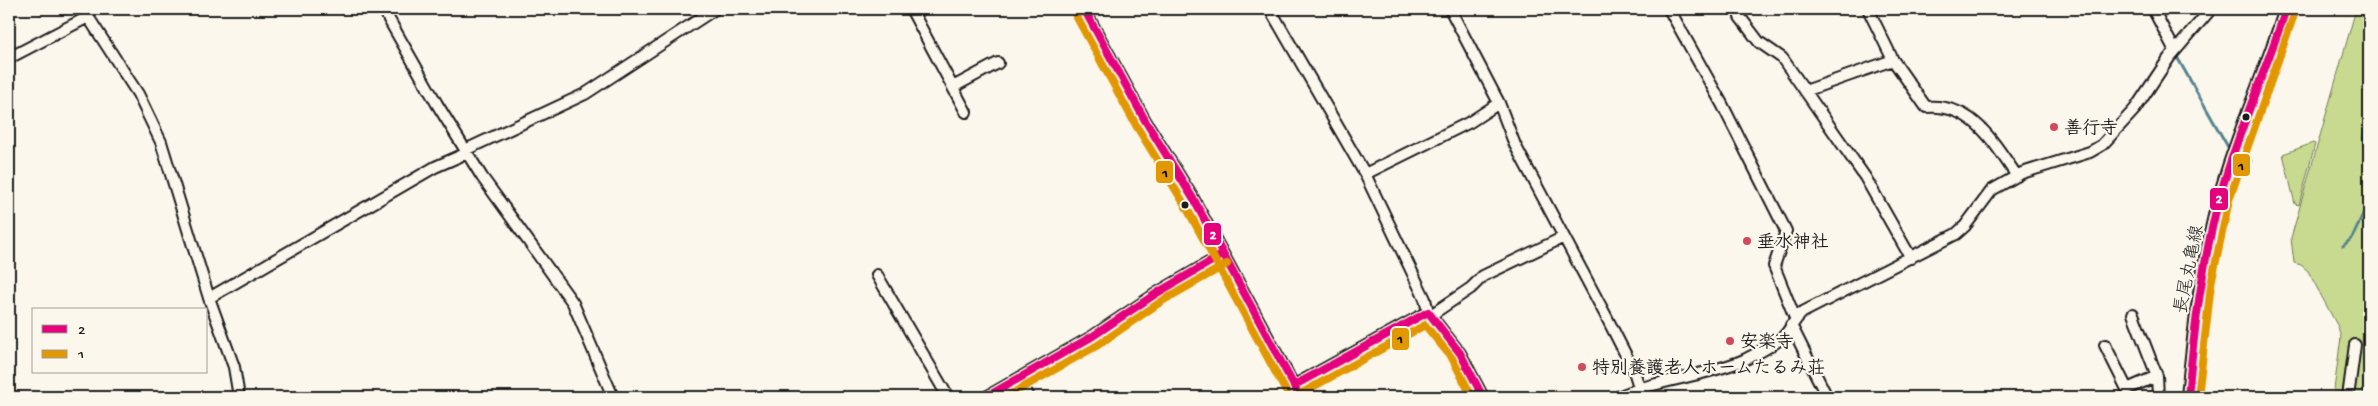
<svg xmlns="http://www.w3.org/2000/svg" width="2378" height="406" font-family="'Gochi Hand','Klee One',sans-serif">
<style>
.green{fill:#c7da8f;stroke:#727b56}
.lines{fill:none;stroke-linecap:round;stroke-linejoin:round}
.stream{stroke:#56838f;stroke-width:3}
.minor-casing{stroke:#1c1c1c;stroke-width:14}
.major-casing{stroke:#1c1c1c;stroke-width:16}
.minor{stroke:#fbf7ec;stroke-width:10}
.major{stroke:#fbf7ec;stroke-width:12}
.bus-1-casing{stroke:#fbf7ec;stroke-width:11}
.bus-2-casing{stroke:#fbf7ec;stroke-width:11}
.bus-1{stroke:#e5007d;stroke-width:8}
.bus-2{stroke:#e19803;stroke-width:8}
.bus-dot{fill:#1c1c1c;stroke:#fbf7ec;stroke-width:2}
.poi-dot{fill:#d1495b;stroke:#fbf7ec;stroke-width:2}
.labels{text-anchor:middle;stroke-width:4.5;stroke-linejoin:round;paint-order:stroke}
.poi-label{font-size:18px;font-weight:bold;fill:#1c1c1c;stroke:#fbf7ec;text-anchor:start}
.street-label{font-size:18px;fill:#1c1c1c;stroke:#fbf7ec}
.line-badge{stroke:#fbf7ec;stroke-width:2}
.badge-label{font-size:14px;text-anchor:middle;font-weight:bold;fill:#fff}
.pale-badge-label{font-size:14px;text-anchor:middle;font-weight:bold;fill:#111}
</style>
<rect width="100%" height="100%" fill="#fbf7ec"/>
<filter id="ink" filterUnits="userSpaceOnUse"><feTurbulence type="fractalNoise" baseFrequency=".02" numOctaves="2"/><feDisplacementMap in="SourceGraphic" scale="10" xChannelSelector="R" yChannelSelector="G"/><feConvolveMatrix kernelMatrix="1 2 1 2 8 2 1 2 1" color-interpolation-filters="sRGB"/></filter>
<g filter="url(#ink)">
<!-- green -->
<path class="green" d="M2356,9H2369V397H2333L2341,337L2338,327L2308,271L2301,265L2294,263L2291,238Z
M2313,143L2315,144L2299,205L2295,204L2283,154Z
M2240.5 161a5.5 5.5 0 1 1 11 0a5.5 5.5 0 1 1-11 0Z"/>
<g class="lines">
<!-- stream -->
<path class="stream" d="M2177,57L2228,147
M2369,111L2363,140L2369,169
M2343,246L2352,238L2369,201
M2364,397L2365,339L2369,318"/>
<!-- minor casing -->
<g class="minor-casing">
<path id="minor" d="M83,9L138,94L161,142L209,298L234,367L239,397
M383,9L437,104L482,177L573,303L613,397
M911,9L966,112
M1084,9L1146,122L1194,200L1300,397
M1270,9L1365,174L1425,299L1428,312L1460,353L1483,397
M1450,9L1499,103L1515,145L1606,316L1634,371L1639,387
M1669,9L1722,104L1786,231L1774,266L1795,318
M1739,9L1740,17L1759,42L1782,58L1799,82L1865,177L1911,258
M1868,9L1893,60L1926,107C1973,103 1993,142 2017,176
M2153,9L2175,51
M9,58L88,17
M953,87L998,63
M1805,91L1893,60
M465,150L585,94L715,9
M1365,174L1470,122L1499,103
M877,275L948,397
M209,298L435,167L467,153
M2133,314L2157,376L2158,397
M1431,315L1471,288L1483,276L1564,237
M1791,325L1827,397
M2105,345L2127,389L2157,376
M1014,381L1022,384L1029,397
M1295,385L1428,312
M986,397L1093,336L1157,293L1222,255
M1618,397C1658,379 1703,377 1744,360C1756,354 1774,345 1784,336C1791,329 1794,319 1803,312L1956,234L1965,226L1992,190L2022,173L2090,152L2102,145L2135,109L2169,58L2211,9
M2348,397L2355,345"/>
</g>
<!-- major casing -->
<g class="major-casing">
<path id="major" d="M2188,397C2195,321 2204,243 2228,170C2246,115 2269,63 2286,9"/>
</g>
<!-- minor -->
<use href="#minor" class="minor"/>
<!-- major -->
<use href="#major" class="major"/>
<!-- bus-1 casing -->
<g class="bus-1-casing">
<path id="bus-1" d="M1084,9L1146,122L1194,200L1300,397
M1295,385L1428,312L1460,353L1483,397
M986,397L1093,336L1157,293L1222,255
M2188,397C2194,330 2202,264 2219,199C2237,134 2265,73 2286,9"/>
</g>
<!-- bus-2 casing -->
<g class="bus-2-casing">
<path id="bus-2" d="M1075,14L1137,127L1185,205L1289,397
M1300,394L1425,325L1452,358L1472,397
M1006,397L1098,345L1162,301L1227,264
M2198,397L2211,284L2229,200L2295,12"/>
</g>
<!-- bus-1 -->
<use href="#bus-1" class="bus-1"/>
<!-- bus-2 -->
<use href="#bus-2" class="bus-2"/>
</g>
</g>
<!-- markers -->
<g class="bus-dot">
<circle cx="2246" cy="117" r="4.5"/>
<circle cx="1185" cy="205" r="4.5"/>
</g>
<g class="poi-dot">
<circle cx="2054" cy="127" r="5"/>
<circle cx="1747" cy="241" r="5"/>
<circle cx="1730" cy="341" r="5"/>
<circle cx="1582" cy="367" r="5"/>
</g>
<g class="labels">
<!-- poi labels -->
<g class="poi-label">
<text x="2064" y="133">善行寺</text>
<text x="1757" y="247">垂水神社</text>
<text x="1740" y="347">安楽寺</text>
<text x="1592" y="373">特別養護老人ホームたるみ荘</text>
</g>
<!-- street labels -->
<g class="street-label">
<text transform="translate(2188 269) rotate(-79)" y="6">長尾丸亀線</text>
</g>
</g>
<g class="line-badge">
<rect x="2232" y="153" width="19" height="24" rx="5" fill="#e19803"/>
<rect x="1155" y="160" width="19" height="24" rx="5" fill="#e19803"/>
<rect x="2209" y="187" width="20" height="24" rx="5" fill="#e5007d"/>
<rect x="1203" y="222" width="19" height="24" rx="5" fill="#e5007d"/>
<rect x="1391" y="327" width="19" height="24" rx="5" fill="#e19803"/>
</g>
<g class="badge-label">
<text x="2219" y="203">2</text>
<text x="1213" y="239">2</text>
</g>
<g class="pale-badge-label">
<text x="2241" y="170">1</text>
<text x="1165" y="177">1</text>
<text x="1400" y="343">1</text>
</g>
<!-- margin -->
<rect width="2378" height="406" fill="none" stroke="#fbf7ec" stroke-width="30"/>
<rect x="15" y="15" width="2348" height="376" fill="none" stroke="#1c1c1c" stroke-width="2" filter="url(#ink)"/>
<!-- legend -->
<rect x="32" y="308" width="175" height="65" fill="#fbf7ec" stroke="#a29f99"/>
<rect x="42" y="325" width="25" height="8" fill="#e5007d" stroke="#a29f99"/>
<text x="78" y="334" font-size="15" fill="#1c1c1c">2</text>
<rect x="42" y="350" width="25" height="8" fill="#e19803" stroke="#a29f99"/>
<text x="78" y="358" font-size="15" fill="#1c1c1c">1</text>
</svg>
